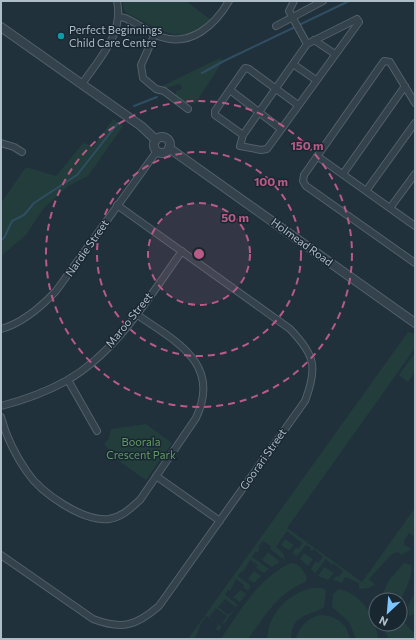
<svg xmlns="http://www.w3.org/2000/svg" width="416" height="640" font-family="Commissioner,sans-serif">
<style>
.green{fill:#223d3c}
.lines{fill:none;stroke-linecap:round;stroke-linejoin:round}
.stream{stroke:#304e63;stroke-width:2}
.minor-casing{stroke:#52606a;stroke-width:8}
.tertiary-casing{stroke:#52606a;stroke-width:10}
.minor{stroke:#34424c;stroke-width:6}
.tertiary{stroke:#34424c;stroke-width:8}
.ring{fill:none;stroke:#ba5a87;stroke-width:2;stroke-dasharray:7 5}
.culture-dot{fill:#0f9aa8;stroke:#192731;stroke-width:1.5}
.labels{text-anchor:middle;stroke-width:3;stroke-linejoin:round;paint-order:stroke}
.poi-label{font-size:11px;fill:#afbdc8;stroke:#192731;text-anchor:start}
.street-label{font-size:11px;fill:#afbdc8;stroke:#192731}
.park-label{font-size:11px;fill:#639b67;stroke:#192731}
.centre{fill:#ba5a87;stroke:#192731;stroke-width:2}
.ring-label{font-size:12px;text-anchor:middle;font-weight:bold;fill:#ba5a87;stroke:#192731;stroke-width:3;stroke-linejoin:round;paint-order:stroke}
</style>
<rect width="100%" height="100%" fill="#20313c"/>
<!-- green -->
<path class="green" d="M122,1H186L211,20C207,23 202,29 197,31C172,42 151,24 130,15L125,12Z
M220,58L223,61L195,104L189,99L185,104L176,96V91L182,89L180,84L166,88L162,86Z
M113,119L123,126L88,176L68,186L43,209L26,235L1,256V203L26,167L56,176L84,142L93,147Z
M408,332L415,334V348L287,528L362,582L415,508V538L409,533L404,541V545L412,549L401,555L398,552L392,554L369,579L375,585L368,588L359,589V583L345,577L342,583L333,580L336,576L338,577L343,571L333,563L332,565L326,559L315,573L311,569L316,561L318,563L323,557L314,549L312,551L310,550L311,548L306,545L297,556L292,553L296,547L298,549L302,543L287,531L276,547L283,553L285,560L270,549L271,546L263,541L258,547L260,548L258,552H255L252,557L269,569L264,573L256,568L258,565L250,560L243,572L242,571L238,576L251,586L248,591L243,587L244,585L236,579L230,591L228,590L225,595L238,605L236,607L225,599L218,607L228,615L234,610L225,623H222L227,616L216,608L209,617L222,627L219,631L216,630L218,624L206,616L200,625L195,639H188Z
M413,355L415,357V372L408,382L399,375Z
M146,424L172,443L146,480L120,462L104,444L109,438L111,429Z
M285,539L294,545L289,550L281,545Z
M268,552L280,562L272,567L262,560Z
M304,553L313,559L308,566L300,559Z
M291,563C300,563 304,571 307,578L306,582C278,592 265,616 248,639H221C240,611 259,577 291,563Z
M404,563L411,565C416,587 381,607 415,633V639H389L381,624H400V600H380L389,580Z
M324,567L334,573L328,580L318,576Z
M254,571L261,576L254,583L248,579Z
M311,588H323L326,590L324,607C309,617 292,613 291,639H267C269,613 287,595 311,588Z
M339,589C362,594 376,617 378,639H356L349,622L332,607L333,594Z
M241,590L246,594L240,602L233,597Z
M415,592V614L409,616L408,606Z
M319,615C335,615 347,623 350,639H296C299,626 307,619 319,615Z"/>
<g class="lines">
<!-- stream -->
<path class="stream" d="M202,73L224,61L349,1
M134,106L157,97
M1,240L4,238L12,221L24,215L34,203L77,175L118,123"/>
<!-- minor casing -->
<g class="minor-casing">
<path id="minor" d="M294,1L289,11L307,44
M119,17L125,18C137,23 148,32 161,37C191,47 215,25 229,1
M357,19L359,22L267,149L261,150L240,146L243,135L307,44Z
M276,26L323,1
M155,34L141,65L143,78L156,89L164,91L188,109
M314,40L335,54
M293,64L316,80
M82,84C99,59 124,34 117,1
M230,90L281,129
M415,103L390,62L384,61L304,175L303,181L306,186L415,263
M243,135L215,115V111L245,68L249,69L298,105
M1,143L14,147L22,152
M317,156L415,226
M343,174L405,86
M366,191L415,123
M390,208L415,174
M1,329C23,323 41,307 56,291L157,151
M68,380L97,431
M1,406C24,400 46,392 66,381C117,352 149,297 182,251
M1,417C6,436 16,456 27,472C41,493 83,522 109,519C122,517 131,508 140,500L196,418C222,363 175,341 136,314
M156,476L220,521
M1,555L93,619C122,630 136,626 159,606L305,401C318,367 315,355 290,329L117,205"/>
</g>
<!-- tertiary casing -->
<g class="tertiary-casing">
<path id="tertiary" d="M1,27L141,126L156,140
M154 145a8 8 0 1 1 16 0a8 8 0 1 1-16 0Z
M169,148L415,323"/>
</g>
<!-- minor -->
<use href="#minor" class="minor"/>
<!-- tertiary -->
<use href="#tertiary" class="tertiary"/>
</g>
<!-- distance rings -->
<circle cx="199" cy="254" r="51" fill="#ba5a87" fill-opacity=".12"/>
<g class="ring">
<circle cx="199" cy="254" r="51"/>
<circle cx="199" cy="254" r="102"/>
<circle cx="199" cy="254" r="153"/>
</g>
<!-- markers -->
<circle class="culture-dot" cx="61" cy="36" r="4"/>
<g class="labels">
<!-- poi labels -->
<g class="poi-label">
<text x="69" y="34">Perfect Beginnings<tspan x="69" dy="13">Child Care Centre</tspan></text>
</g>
<!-- street labels -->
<g class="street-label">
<text transform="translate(302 242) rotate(36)" y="4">Holmead Road</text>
<text transform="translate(87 248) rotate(-55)" y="4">Nardie Street</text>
<text transform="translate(129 320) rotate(-51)" y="4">Maroo Street</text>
<text transform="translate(263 459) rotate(-55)" y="4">Goorari Street</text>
</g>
<!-- park labels -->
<g class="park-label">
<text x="141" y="446">Boorala<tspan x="141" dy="13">Crescent Park</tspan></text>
</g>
</g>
<circle cx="199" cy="254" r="6" class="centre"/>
<g class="ring-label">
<text x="307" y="150">150 m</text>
<text x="271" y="186">100 m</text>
<text x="235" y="222">50 m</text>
</g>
<!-- border -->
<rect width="416" height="640" fill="none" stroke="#afbdc8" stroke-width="4"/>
<!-- north arrow -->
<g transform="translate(388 612) rotate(206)"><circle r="19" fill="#192731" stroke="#55636d"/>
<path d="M0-3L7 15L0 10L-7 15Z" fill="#7dc6ff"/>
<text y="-6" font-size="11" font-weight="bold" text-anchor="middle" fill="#afbdc8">N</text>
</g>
</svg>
